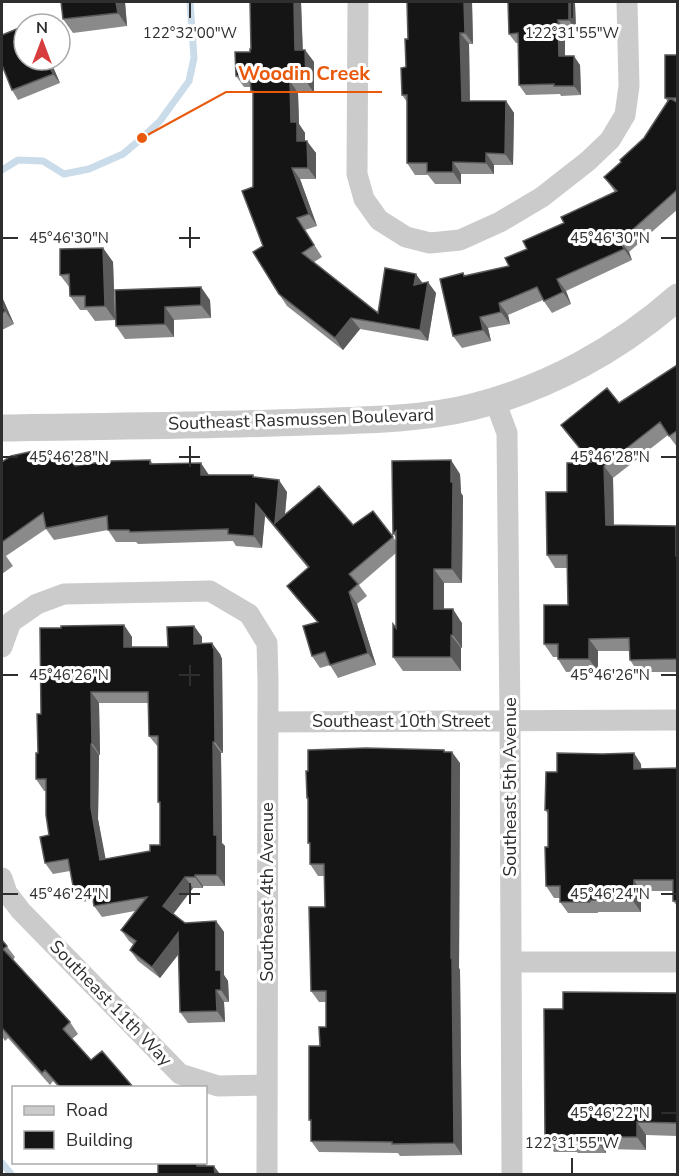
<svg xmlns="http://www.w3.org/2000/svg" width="679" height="1176" font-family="'Nunito Sans',sans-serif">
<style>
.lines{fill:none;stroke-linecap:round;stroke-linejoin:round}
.stream{stroke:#cadbe9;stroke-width:7}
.minor{stroke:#cbcbcb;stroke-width:21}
.tertiary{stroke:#cbcbcb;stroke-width:27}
.wall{fill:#8a8a8a;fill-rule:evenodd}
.shaded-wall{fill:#5b5b5b}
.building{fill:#151515;stroke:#5b5b5b;stroke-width:1.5;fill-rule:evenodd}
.ticks{fill:none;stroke:#2e2e2e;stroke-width:2}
.labels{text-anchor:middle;stroke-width:6;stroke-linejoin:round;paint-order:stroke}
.street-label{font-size:18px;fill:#2e2e2e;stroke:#fff}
.ticks-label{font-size:15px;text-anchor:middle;fill:#2e2e2e;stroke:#fff;stroke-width:6;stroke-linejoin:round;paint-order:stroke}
.leader{fill:none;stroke:#e8590c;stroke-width:2}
.callout-dot{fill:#e8590c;stroke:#fff;stroke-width:2}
.callout-label{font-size:20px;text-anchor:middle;font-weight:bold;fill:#e8590c;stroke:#fff;stroke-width:6;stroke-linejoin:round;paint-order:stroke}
</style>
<rect width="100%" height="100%" fill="#fff"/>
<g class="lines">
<!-- stream -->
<path class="stream" d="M2,170L18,160L43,161L64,174L89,169L123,154L142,138L160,121L189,81L194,58L190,2
M2,1163L11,1174"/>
<!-- minor -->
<path class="minor" d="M358,2L357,174L364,199L379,220L406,237L430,243L460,240L500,222L542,197L588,161L610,140L625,115L629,86L627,2
M495,401L507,433L510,720L512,1174
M2,647L11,622L37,604L64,594L210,591L249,614L267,643L268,681L267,1174
M268,722L678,720
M2,878L7,893L21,911L180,1074L218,1086L266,1085
M511,962H678"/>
<!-- tertiary -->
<path class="tertiary" d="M2,428C103,426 204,426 305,422C359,420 420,420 472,407C548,388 619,349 678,297"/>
</g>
<!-- wall -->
<path class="wall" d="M125,2L127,26L73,33L63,19Z
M301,2L303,50H305L314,62V93H298L299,124L305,133V141L316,153V179H300L317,226L305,230L322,257L314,262L378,313L423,283L436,293L428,341L360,329L343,350L287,306L279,294L263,246L253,187V94L251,91V87H244L236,76L251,49Z
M472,2L473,44H469L470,101H506L514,113L513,165H494V174H461V184H435L428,175H415L407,163V102L402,95L406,67L408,39Z
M508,2H574L575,4L576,30H565V56L580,65L581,95L561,96L560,94L526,95L519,85L518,43H516L509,34Z
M678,55V209L629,252L632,260L566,291L571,304L552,313L543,300L508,315L510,324L488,328L491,341L462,348L453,336L463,273L465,276L509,266L527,249L564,223L615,192L604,177L621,162L644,138L668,102L665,98Z
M24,60H50L60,83L18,100L12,90Z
M103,248L113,262L115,320L95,321L87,310H80L70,296V288L60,275Z
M115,290L210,300L211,318L174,320V337L125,339L116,326Z
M2,297L14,324L2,330Z
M678,366V448L668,435L613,478L614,525L676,526L678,527V672H638L630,660V651H598V671L566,672L558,659V657H553L544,644L568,605L567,568H555L547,555L567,492L590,462L561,425L619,403Z
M50,459L80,465L150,460L153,464L209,475H253L255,477L287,492L285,514L353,525L373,511L396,541V537L393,534L460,474L461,493L463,496L462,583H444V609L462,623V648H461V671H403L393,657L396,628V553L359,585L367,596L357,604L376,665L338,678L330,665L320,668L312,656L317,622L296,598L287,586L308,568L265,516L262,548L236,546L233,541L138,544L136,542H116L108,530L54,540L46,529L6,556L13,566L2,574V462Z
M124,625L132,637V647H168L194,626L202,637V643L220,654L222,659L223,753H221L222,843L225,846V886H203V888H193L173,914L185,923L216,921L224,932V975L228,981L229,1002H224L225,1022L188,1023L180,1012L179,954L160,978L138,961L130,950L134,945L129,941L121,930L135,911L102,917L94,906L93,900L82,902L74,891L70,871L53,874L45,863L49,835L46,791H44L36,779L38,753L61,628ZM99,703H149V736L158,747V802L160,805V845L150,851L105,859L98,819L99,755H100Z
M446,752L460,763L459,968L460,970L462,1155L400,1156L398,1153L319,1152L311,1141V1122L309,1120L320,1046L326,1027V1002H319L311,991L325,907L324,876H318L310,864V846L308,843V800L307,798L308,771Z
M641,764V769L678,768V907L673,901V891H641V912H598V913H568L560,902V898H554L546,886L548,847V814L545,810Z
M2,940L15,957L13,960L70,1022L78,1034L72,1039L91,1060L134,1088H59L53,1081L50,1085L8,1038L5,1041L2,1036Z
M678,993V1138L677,1136L646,1135V1150L606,1149V1153H578L577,1152H554L545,1139L563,1009Z"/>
<!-- shaded-wall -->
<path class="shaded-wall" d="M116,2H125L127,26L118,13Z
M294,2H301L303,62L295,50Z
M464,2H472L473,44L465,33Z
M569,2H574L575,4L576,30L569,20Z
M558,20L565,30V66L559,56Z
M460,33L469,44L470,113L462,101Z
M305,50L314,62V93L306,81Z
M574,56L580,65L581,95L574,86Z
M47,60H50L60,83L53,74Z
M290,81L298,93L299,124L305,133V153L297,141L291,122Z
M506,101L514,113L513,165L505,154Z
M307,141L316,153V179L308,168Z
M486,153L494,165V174L486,163Z
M453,162L461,174V184L453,172Z
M292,168L300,179L317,226L309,214Z
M620,241L629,252L632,260L624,249Z
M103,248L113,262L115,320L105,306Z
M416,274L424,285H414Z
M557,279L566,291L571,304L563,292Z
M428,282L436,293L428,341L420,330Z
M201,287L210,300L211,318L201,305Z
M2,297L14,324L5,311L2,304Z
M499,303L508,315L510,324L501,312Z
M165,307L174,320V337L165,324Z
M480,317L488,328L491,341L483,330Z
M351,318L360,329L343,350L335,338Z
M43,449L51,461L46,460Z
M73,455L81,467L75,466Z
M451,460L460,474L461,493L463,496L462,583L452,569Z
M201,463L209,475H201Z
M604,466L613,478L614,537L606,525Z
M279,480L287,492L283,535L275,523Z
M256,504L265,516L262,548L254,536Z
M676,526L678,527V558L676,556Z
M434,569L444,583V623L434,609Z
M349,592L357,604L376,665L368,653Z
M453,609L462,623V648L453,635Z
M124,625L132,637V658L124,647Z
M194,626L202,637V655L194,644Z
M451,635L461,648V671L451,657Z
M589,639L598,651V671L589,659Z
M212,643L220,654L222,659L223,753L215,742Z
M91,692L99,703L100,755L92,743Z
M213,742L221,753L222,843L225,846V886L217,875L214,835Z
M91,744L99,755L98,819L108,871L100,860L91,808Z
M444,750L452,761V752L460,763L459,968L460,970L462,1155L454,1143L451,958Z
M634,753L641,764L642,780L634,769Z
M195,875L203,886V888L195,877Z
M185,877L193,888L171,917L163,906Z
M634,880L641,891V912L633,901Z
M216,921L224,932V975L228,981L229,1002L221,990L216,970Z
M178,933L186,944L160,978L152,967Z
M216,990L224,1002L225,1022L217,1011Z
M637,1122L646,1135V1150L637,1137Z
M597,1137L606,1149V1153L597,1141Z
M206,1161V1174L197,1166V1162H206Z
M214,1166L220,1174H215Z"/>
<!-- building -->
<path class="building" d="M61,2H116L118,13L63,19Z
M250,2H294L295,50H305L306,81H290L291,122H297V141H307L308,168H292L309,214L297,218L314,245L302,253L378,313L385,268L416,274L414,285L428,282L420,330L351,318L335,338L279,294L253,252L263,246L242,191L253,187V91H251L250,75L236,76L235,52H250V49H251Z
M407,2H464L465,33H460L462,101H506L505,154L486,153V163L453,162V172H427V163H407V95H402L401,68L406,67L405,39H408Z
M508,2H569V20H558L559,56H574V86H554V84L519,85L518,33L509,34Z
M19,28L24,39V60H47L53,74L12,90L2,65V35Z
M665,55H678V98H670L678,103V189L620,241L624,249L557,279L563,292L544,301L537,287L499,303L501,312L480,317L483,330L453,336L440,279L463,273L464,276L509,266L505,258L527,249L523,241L564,223L561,217L617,191L604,177L621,162L620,160L644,138L670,98H665Z
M103,248L105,306L85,307V296H70L69,274L60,275V249Z
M201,287V305L165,307V324L116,326L115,290Z
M2,304L5,311L2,313Z
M677,365L678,430L669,436L660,422L604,466L606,525L676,526V556H678V659L630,660L629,638L589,639V659H558V644H544V605H568L567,555H547L546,492H567V463L591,462L561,425L607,388L619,403Z
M43,449L46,460L73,455L75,466L107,461L150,460V464L201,463V475H253V477L279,480L275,523L319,486L353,525L373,511L393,537L349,574L358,584L349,592L368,653L330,665L325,652L312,656L303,626L318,622L287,586L309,567L256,504L254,536L228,534V529L130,532L129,530H108L107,516L46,528L43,513L2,542V462L11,456Z
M451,460V482H453L452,569H434V609H453V635H451V657H393V624L396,628V531L393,534L392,461Z
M124,625V647H168L167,627L194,626V644L212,643L213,648H214L215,742H213L214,835H217V875H195V877H185L163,906L185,923L216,921V970H221V990H216L217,1011L180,1012L178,933L152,967L130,950L136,941L121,930L147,897L94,906L91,888L74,891L68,859L45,863L40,837L49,835L46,815V779H36V753H38L37,714H41L40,628H61V626ZM91,692H148L149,736H158V802H160V845H150V851L100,860L91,808V744L92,743Z
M366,748L444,750V752H452L451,958H452L454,1143L392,1144V1142L311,1141V1120H309V1046H320L319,1027H326V991H311L309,907H325L324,864H310V843H308V798H307L306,771H308V750Z
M557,753L602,754L634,753V769L678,768V901H673V880H634L633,901L590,900V902H560V886H546L545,847H548V810H545L546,772H557Z
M2,940L7,946L3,949L70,1022L63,1029L91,1060L102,1051L134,1088H61L45,1070L42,1073L2,1028Z
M563,992L678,993V1138L677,1123L637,1122V1137H597V1141H569V1139H545L544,1009H563Z
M158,1162H197V1166H214L215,1174H158Z"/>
<!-- ticks -->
<path class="ticks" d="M190,3V18M572,3V18M190,227V248M3,238H18M179,238H200M661,238H676M190,446V467M3,457H18M179,457H200M661,457H676M190,665V686M3,675H18M179,675H200M661,675H676M190,883V904M3,894H18M179,894H200M661,894H676M661,1113H676M572,1158V1173"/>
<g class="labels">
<!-- street labels -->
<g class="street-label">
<text transform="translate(301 419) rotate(-2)" y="6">Southeast Rasmussen Boulevard</text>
<text x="401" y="727">Southeast 10th Street</text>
<text transform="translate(510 787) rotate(-90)" y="6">Southeast 5th Avenue</text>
<text transform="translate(267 892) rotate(-90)" y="6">Southeast 4th Avenue</text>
<text transform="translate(111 1003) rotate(46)" y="6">Southeast 11th Way</text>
</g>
</g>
<g class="ticks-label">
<text x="190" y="38">122°32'00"W</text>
<text x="572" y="38">122°31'55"W</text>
<text x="69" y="243">45°46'30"N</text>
<text x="610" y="243">45°46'30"N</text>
<text x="69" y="462">45°46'28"N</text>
<text x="610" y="462">45°46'28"N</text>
<text x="69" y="680">45°46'26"N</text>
<text x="610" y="680">45°46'26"N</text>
<text x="69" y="899">45°46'24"N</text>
<text x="610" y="899">45°46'24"N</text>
<text x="610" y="1118">45°46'22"N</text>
<text x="572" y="1148">122°31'55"W</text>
</g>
<!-- callouts -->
<path class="leader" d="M142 138L226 92H382"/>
<circle class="callout-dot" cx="142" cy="138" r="6"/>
<g class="callout-label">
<text x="304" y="80">Woodin Creek</text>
</g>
<!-- border -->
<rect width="679" height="1176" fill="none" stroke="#2e2e2e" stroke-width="6"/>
<!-- legend -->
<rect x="12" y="1086" width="195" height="78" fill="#ffffff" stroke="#ababab" stroke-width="1.5"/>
<rect x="24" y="1106" width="30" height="9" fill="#cbcbcb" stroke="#ababab" stroke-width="1.5"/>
<text x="66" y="1116" font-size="18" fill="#2e2e2e">Road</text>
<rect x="24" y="1131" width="30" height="18" fill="#151515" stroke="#ababab" stroke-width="1.5"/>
<text x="66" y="1146" font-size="18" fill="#2e2e2e">Building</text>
<!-- north arrow -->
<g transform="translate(42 42)"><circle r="28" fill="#ffffff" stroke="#ababab" stroke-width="1.5"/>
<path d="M0-4.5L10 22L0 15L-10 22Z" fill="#d73d3f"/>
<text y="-9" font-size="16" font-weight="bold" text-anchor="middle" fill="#2e2e2e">N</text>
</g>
</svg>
